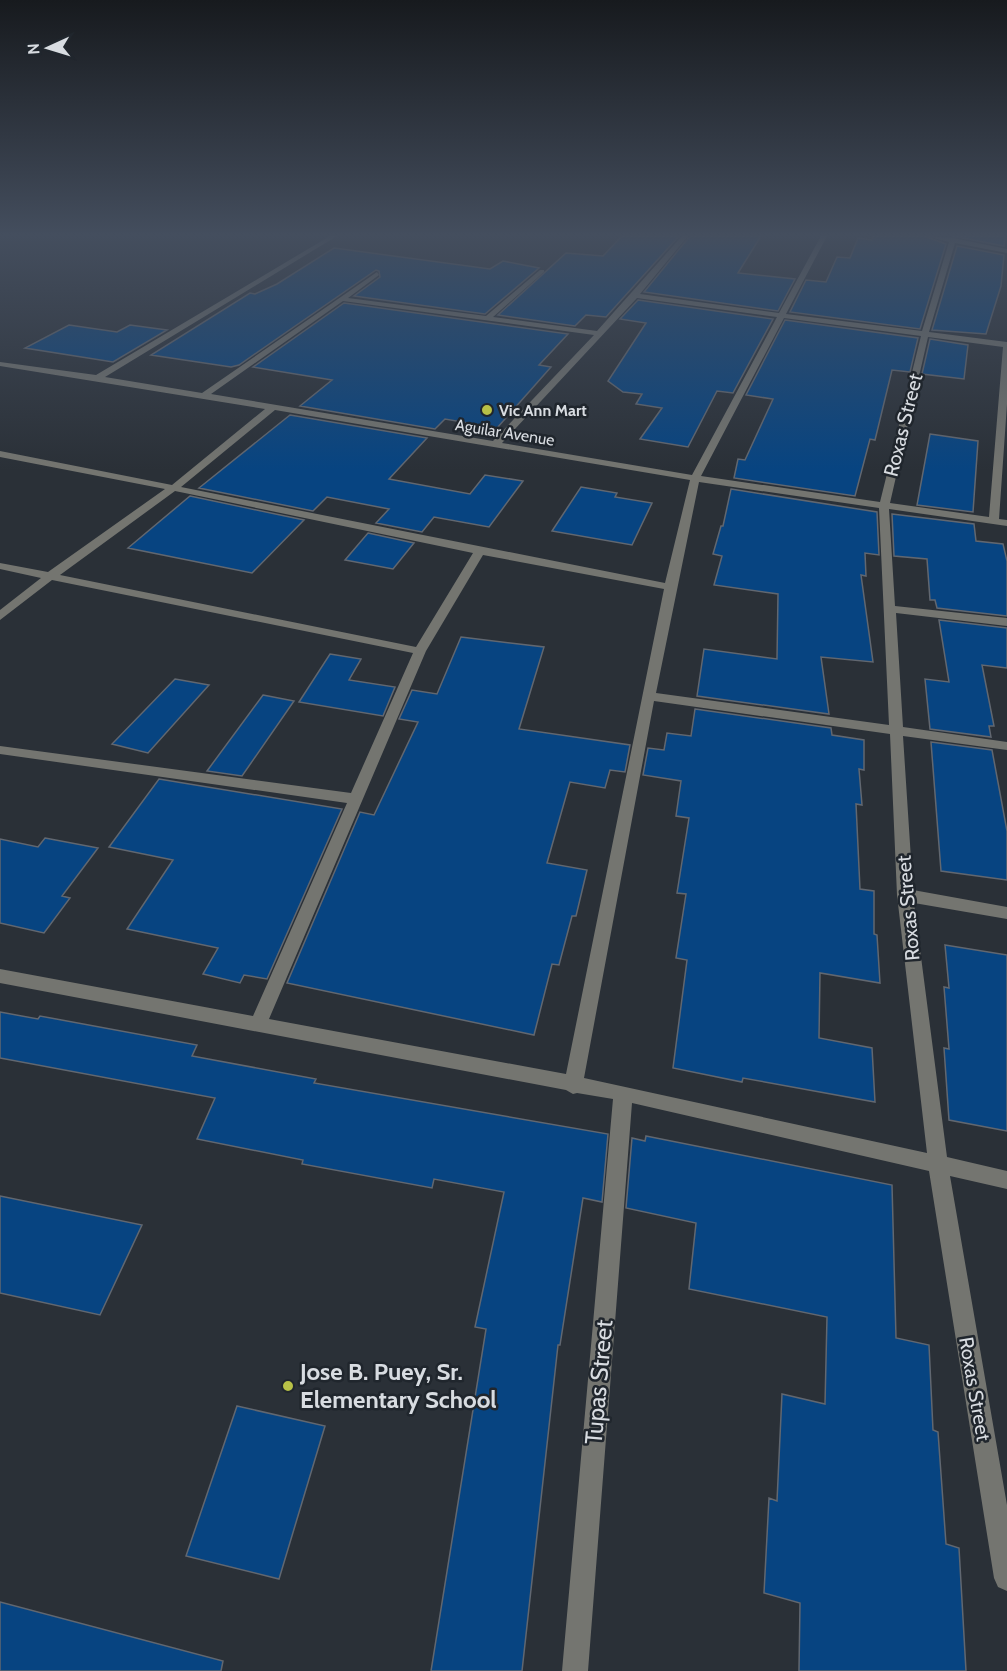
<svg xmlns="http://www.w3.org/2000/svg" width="1007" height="1671" font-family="Cabin,sans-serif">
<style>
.building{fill:#074481;stroke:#616770;stroke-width:1.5}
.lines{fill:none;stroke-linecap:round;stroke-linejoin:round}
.minor{fill:#747570;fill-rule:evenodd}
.poi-dot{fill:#b8c147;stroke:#20262d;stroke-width:2}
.labels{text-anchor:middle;stroke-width:5;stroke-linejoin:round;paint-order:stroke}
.far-poi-label{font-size:16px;font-weight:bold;fill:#d8dce1;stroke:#20262d;text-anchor:start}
.far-street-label{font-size:16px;fill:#d8dce1;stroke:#20262d}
.street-label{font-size:20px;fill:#d8dce1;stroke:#20262d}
.near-poi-label{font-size:24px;font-weight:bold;fill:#d8dce1;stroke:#20262d;text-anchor:start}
.near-street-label{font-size:24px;fill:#d8dce1;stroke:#20262d}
</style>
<rect width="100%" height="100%" fill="#2a3037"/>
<!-- building -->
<path class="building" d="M622,236H679L606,317L586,315L575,326L498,315L566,253L603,256Z
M690,236H761L738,273L795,279L778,311L644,292Z
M873,236H924L946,244L920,329L790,312L806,280L826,282L837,257L850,258L858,238L872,240Z
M951,236H1005L1004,246L953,236Z
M957,246L1004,255L1001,286L986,334L932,330Z
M334,248L490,269L503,261L539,268L485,314L354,296L380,277L379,271L376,270L239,365L231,367L151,355L250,293L255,294L277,284Z
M638,300L773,319L733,393L717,391L688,447L640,439L662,408L636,404L642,394L623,392L608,381L646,323L620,319Z
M344,303L568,334L539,365L551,367L497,428L445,419L435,429L300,406L332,380L253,367Z
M785,320L918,338L910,372L892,370L875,440L870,439L855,496L734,478L738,459L745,460L773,399L746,395Z
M69,325L117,332L130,325L167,330L113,362L25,348Z
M930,339L968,345L964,379L922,374Z
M290,415L427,438L389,479L470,494L485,475L523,481L489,527L434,517L422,532L376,523L389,509L327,497L313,511L199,488Z
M930,434L978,441L973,512L917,505Z
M581,487L617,493L615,497L652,503L632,545L552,531Z
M731,489L877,512L879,555L865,553L866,576L861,575L873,662L821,657L829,714L697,696L704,649L777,659L778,594L714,585L722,556L713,554L721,526H723Z
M190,496L304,520L252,573L128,548Z
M892,514L974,524L976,541L1003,544L1007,561V616L937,608L935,600H930L927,559L894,556Z
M368,533L414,543L393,569L345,560Z
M939,620L1007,628V668L982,665L994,726H989L991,737L930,729L925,679L949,682Z
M461,637L544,647L519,729L630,745L625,772L610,770L605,788L570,782L547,863L587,870L576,916H572L559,965L552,964L534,1035L287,983L360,812L374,815L418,722L399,719L412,690L437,694Z
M330,654L361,659L349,680L395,687L383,716L299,702Z
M175,679L209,685L148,753L112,744Z
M263,695L294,701L242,776L207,771Z
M695,709L831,728L832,735L864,740V770L859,769L862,805L856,804L860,889L874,891V934L877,935L880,983L820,973L819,1038L872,1048L875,1102L743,1078L742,1082L673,1068L687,960L676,958L686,894L677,893L689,818L676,816L681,781L643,775L648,748L664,750L667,733L691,736Z
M931,742L992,750L1007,831V880L941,871Z
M159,779L342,809L267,979L244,975L240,983L203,974L218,948L127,929L173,860L109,847Z
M45,838L98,848L62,896L70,898L44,933L0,923V839L38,847Z
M945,945L1007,955V1131L949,1120L944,1048L949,1049L944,987L949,988Z
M0,1012L38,1019L40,1016L197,1045L192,1056L316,1079L314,1083L608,1134L602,1202L583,1198L560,1345H558L522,1671H431L486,1329L475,1327L504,1192L434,1179L432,1188L302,1164L303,1160L197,1139L215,1098L0,1058Z
M646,1136L892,1185L896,1338L929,1345L933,1430L938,1432L946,1544L959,1548L966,1671H799L800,1603L764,1593L769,1498L777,1501L782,1394L825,1404L827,1317L689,1289L696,1223L626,1208L632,1138L645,1141Z
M0,1196L142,1225L100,1315L0,1293Z
M237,1406L325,1426L279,1579L186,1556Z
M0,1602L223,1661L221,1671H0Z"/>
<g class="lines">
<!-- minor -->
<path class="minor" d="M330,236H337L105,377L202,393L377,272L379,275L348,298L486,316L540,270H544V272L493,317L597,331L682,236H688L640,294L779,313L821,236H827L786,314L922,331L949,242L926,236L953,238L1007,249V253L955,243L929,332L1007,342V404L999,519L1007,520V526L889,509L895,606L1007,618V626L896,613L903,727L1007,742V750L903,736L913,890L1007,907V919L914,903L947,1157L1007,1171V1189L950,1176L1007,1505V1591L998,1587L994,1578L929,1171L632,1103L588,1671H562L613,1099L577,1093L573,1094L566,1090L0,983V969L253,1016L347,803L0,754V746L351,793L413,653L52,580L0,620V610L41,578L0,569V563L48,572L165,489L0,457V451L172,485L265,409L0,366V362L96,375ZM637,298L777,317L692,475L502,443ZM343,301L594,335L493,441L211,394ZM784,318L921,336L880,502L701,476ZM928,337L1003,347L989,517L890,503ZM275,410L690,480L665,583L181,487ZM699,482L879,508L889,725L656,693ZM175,491L473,553L416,647L60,575ZM483,555L664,589L566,1074L269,1019L426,651ZM654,701L890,734L897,895L927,1153L584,1078Z"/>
</g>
<!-- sky -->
<linearGradient id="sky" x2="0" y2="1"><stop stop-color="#171a1e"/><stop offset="0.5" stop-color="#444e5e"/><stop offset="1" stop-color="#444e5e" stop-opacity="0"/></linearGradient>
<rect width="1007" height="470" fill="url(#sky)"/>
<!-- markers -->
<g class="poi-dot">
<circle cx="487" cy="410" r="6"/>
<circle cx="288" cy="1386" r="6"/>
</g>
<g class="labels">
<!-- far-poi labels -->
<g class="far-poi-label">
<text x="499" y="416">Vic Ann Mart</text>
</g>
<!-- far-street labels -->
<g class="far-street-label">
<text transform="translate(505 432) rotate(9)" y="6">Aguilar Avenue</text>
</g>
<!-- street labels -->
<g class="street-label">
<text transform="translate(903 425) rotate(-76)" y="7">Roxas Street</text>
<text transform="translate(908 908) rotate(-95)" y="7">Roxas Street</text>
<text transform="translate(975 1389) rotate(80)" y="7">Roxas Street</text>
</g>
<!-- near-poi labels -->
<g class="near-poi-label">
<text x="300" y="1380">Jose B. Puey, Sr.<tspan x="300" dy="28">Elementary School</tspan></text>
</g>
<!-- near-street labels -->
<g class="near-street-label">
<text transform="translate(599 1382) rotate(-85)" y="8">Tupas Street</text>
</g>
</g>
<!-- north arrow -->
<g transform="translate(48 48) rotate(266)" stroke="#20262d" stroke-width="4.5" paint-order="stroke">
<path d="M0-4.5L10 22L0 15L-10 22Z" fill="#d8dce1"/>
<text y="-9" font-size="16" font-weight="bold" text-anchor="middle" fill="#d8dce1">N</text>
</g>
</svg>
